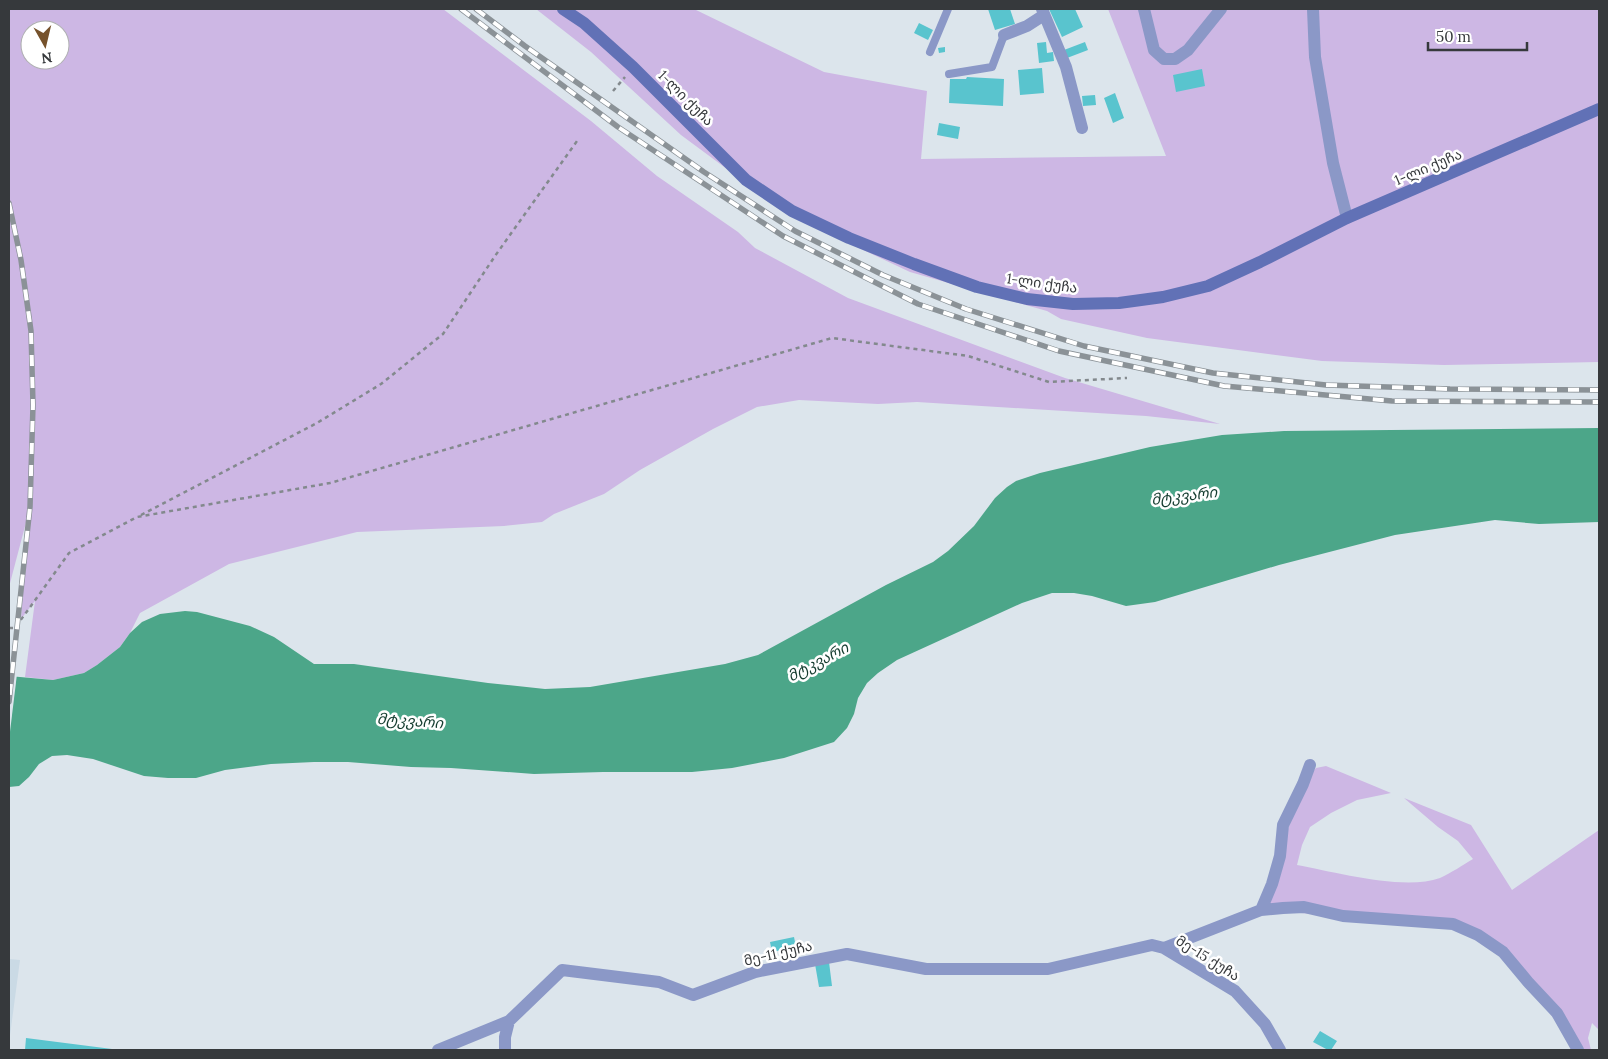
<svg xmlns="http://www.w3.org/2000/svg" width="1608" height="1059" font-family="Lora,'Noto Sans Georgian',serif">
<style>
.built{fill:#cadae5}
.green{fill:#cdb7e4;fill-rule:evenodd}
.water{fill:#4ca689}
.pier{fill:#dce5ec}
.building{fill:#59c4ce}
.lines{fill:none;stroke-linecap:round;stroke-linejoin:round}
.path{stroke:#83898d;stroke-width:2.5;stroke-dasharray:4 4;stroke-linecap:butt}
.service{stroke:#8b98c7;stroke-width:8}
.minor{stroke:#8b98c7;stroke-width:12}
.tertiary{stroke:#8b98c7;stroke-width:12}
.secondary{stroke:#6171b6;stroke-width:12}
.rail-casing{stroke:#8b9297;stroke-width:5.5}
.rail{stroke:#fff;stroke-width:4;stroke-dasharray:11;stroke-linecap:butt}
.labels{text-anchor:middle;stroke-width:5;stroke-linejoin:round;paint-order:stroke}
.street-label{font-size:14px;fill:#36393c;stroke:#fff}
.water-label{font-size:15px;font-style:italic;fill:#153d30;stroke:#fff}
</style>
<rect width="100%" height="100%" fill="#dce5ec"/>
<!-- built -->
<path class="built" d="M9,959L20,960L9,1043Z"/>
<!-- green -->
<path class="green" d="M9,9H443L591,121L657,176L738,232L755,248L848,298L1065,378L1220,424L1146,416L917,402L878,404L799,400L757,407L713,429L640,470L604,494L554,514L542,522L504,526L357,532L229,564L140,613L130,633L120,647L97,665L84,673L53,680L25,677L35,601L21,619L29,511L9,587ZM30,30H60V60H30Z
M536,9H694L824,72L927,91L921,159L1166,156L1108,9H1599V362L1444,365L1322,361L1147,338L1061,319L1047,311L910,272L789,215L681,135L591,52Z
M1326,766L1391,793L1357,800L1331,813L1310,827L1302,845L1297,865C1335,872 1404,891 1440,878C1451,873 1463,865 1473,859L1458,841L1438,827L1404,798L1471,825L1512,890L1599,830V1030L1592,1023L1588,1038L1591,1050H1578L1503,952L1453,924L1261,910L1303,784L1316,768Z"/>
<!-- water -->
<path class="water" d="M1599,428V522L1539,524L1495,520L1395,535L1279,565L1155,602L1126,606L1092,596L1074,593H1052L1022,603L897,660L878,673L867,683L858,698L854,714L847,728L834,742L784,758L732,768L692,772H603L534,774L451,768L411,767L348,762H314L271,764L225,770L196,778H168L144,776L93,759L67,755L52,756L39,764L29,777L19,786L9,787V676L53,680L84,673L97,665L120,647L130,633L142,622L160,614L185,611L197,612L250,626L274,637L314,664H354L488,683L545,689L590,687L725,664L758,655L886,585L933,562L948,551L974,526L995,498L1007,487L1016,481L1040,473L1150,447L1222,435L1284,431Z"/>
<!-- pier -->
<path class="pier" d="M9,673L17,674L9,740Z"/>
<!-- building -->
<path class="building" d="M988,9H1010L1015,24L995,30Z
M1049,9H1075L1083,27L1062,37Z
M919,23L933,30L928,40L914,33Z
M1046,42L1047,53L1053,52L1054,61L1039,63L1037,43Z
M1085,42L1088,50L1067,58L1064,50Z
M945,47V52L939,53L938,48Z
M1042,68L1044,93L1020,95L1018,70Z
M1202,69L1205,86L1176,92L1173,75Z
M967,77L1004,79L1003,106L949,103L950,79H966Z
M1115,93L1124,118L1113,123L1104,98Z
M1095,95L1096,105L1083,106L1082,96Z
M939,123L960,127L958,139L937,135Z
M794,937L796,947L772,952L770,942Z
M829,962L832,986L819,987L815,964Z
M1320,1031L1337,1041L1331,1050H1328L1313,1042Z
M26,1038L112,1049V1050H25Z"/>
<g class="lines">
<!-- path -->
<path class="path" d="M613,91L625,77
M141,515L317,423L381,384L443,334L495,256L577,141
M9,628H15L69,553L137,517L330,483L832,338L968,356L1049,382L1127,378"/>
<!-- service -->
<path class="service" d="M930,52L948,9
M949,74L992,67L1004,35"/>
<!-- minor -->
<path class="minor" d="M1042,9L1066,67L1082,128
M1004,35L1027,26L1044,15
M1261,910L1272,884L1280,856L1283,825L1303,784L1310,765
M1164,948L1261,910L1283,908L1304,907L1343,916L1453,924L1478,935L1503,952L1528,982L1557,1013L1578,1050
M438,1050L509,1021L562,970L659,982L693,995L755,972L847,954L926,969H1048L1152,945L1164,948L1235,991L1265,1024L1280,1050
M505,1050V1037L509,1021"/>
<!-- tertiary -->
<path class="tertiary" d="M1144,9L1154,50L1164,59H1175L1188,50L1221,9
M1313,9L1315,57L1333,163L1347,218"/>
<!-- secondary -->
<path class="secondary" d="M563,9L584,23L633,67L746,180L792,211L849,238L914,264L977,287L1027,299L1073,304L1119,303L1163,297L1208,286L1260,262L1347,218L1599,109"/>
<!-- rail casing -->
<g class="rail-casing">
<path id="rail" d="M461,9L618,127L783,236L918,304L1059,351L1224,386L1392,401L1599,402
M476,9L525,46L704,172L795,231L883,275L966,309L1084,346L1213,373L1326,385L1450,389L1599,390
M9,203L21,260L31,331L33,405L30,507L9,702"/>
</g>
<!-- rail -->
<use href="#rail" class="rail"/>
</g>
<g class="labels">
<!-- street labels -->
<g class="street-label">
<text transform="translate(686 98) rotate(45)" y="5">1-ლი ქუჩა</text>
<text transform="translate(1428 167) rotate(-23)" y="5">1-ლი ქუჩა</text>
<text transform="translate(1042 283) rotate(8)" y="5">1-ლი ქუჩა</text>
<text transform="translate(778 953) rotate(-13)" y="5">მე-11 ქუჩა</text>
<text transform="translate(1208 958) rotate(32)" y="5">მე-15 ქუჩა</text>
</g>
<!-- water labels -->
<g class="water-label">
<text transform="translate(1184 496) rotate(-7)" y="5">მტკვარი</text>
<text transform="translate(818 662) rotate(-28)" y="5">მტკვარი</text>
<text transform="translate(410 721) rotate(4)" y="5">მტკვარი</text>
</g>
</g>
<!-- border -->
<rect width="1608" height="1059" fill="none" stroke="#36393c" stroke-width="20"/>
<!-- north arrow -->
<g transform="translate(45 45) rotate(172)"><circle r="24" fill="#ffffff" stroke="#afb0b1"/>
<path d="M0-4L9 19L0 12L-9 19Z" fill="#76522c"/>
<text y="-8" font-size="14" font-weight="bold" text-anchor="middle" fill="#36393c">N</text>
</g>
<!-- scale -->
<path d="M1428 42v8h99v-8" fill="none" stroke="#36393c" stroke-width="2.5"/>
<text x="1436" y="42" font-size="15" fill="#36393c" stroke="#ffffff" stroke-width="4" paint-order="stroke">50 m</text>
</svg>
